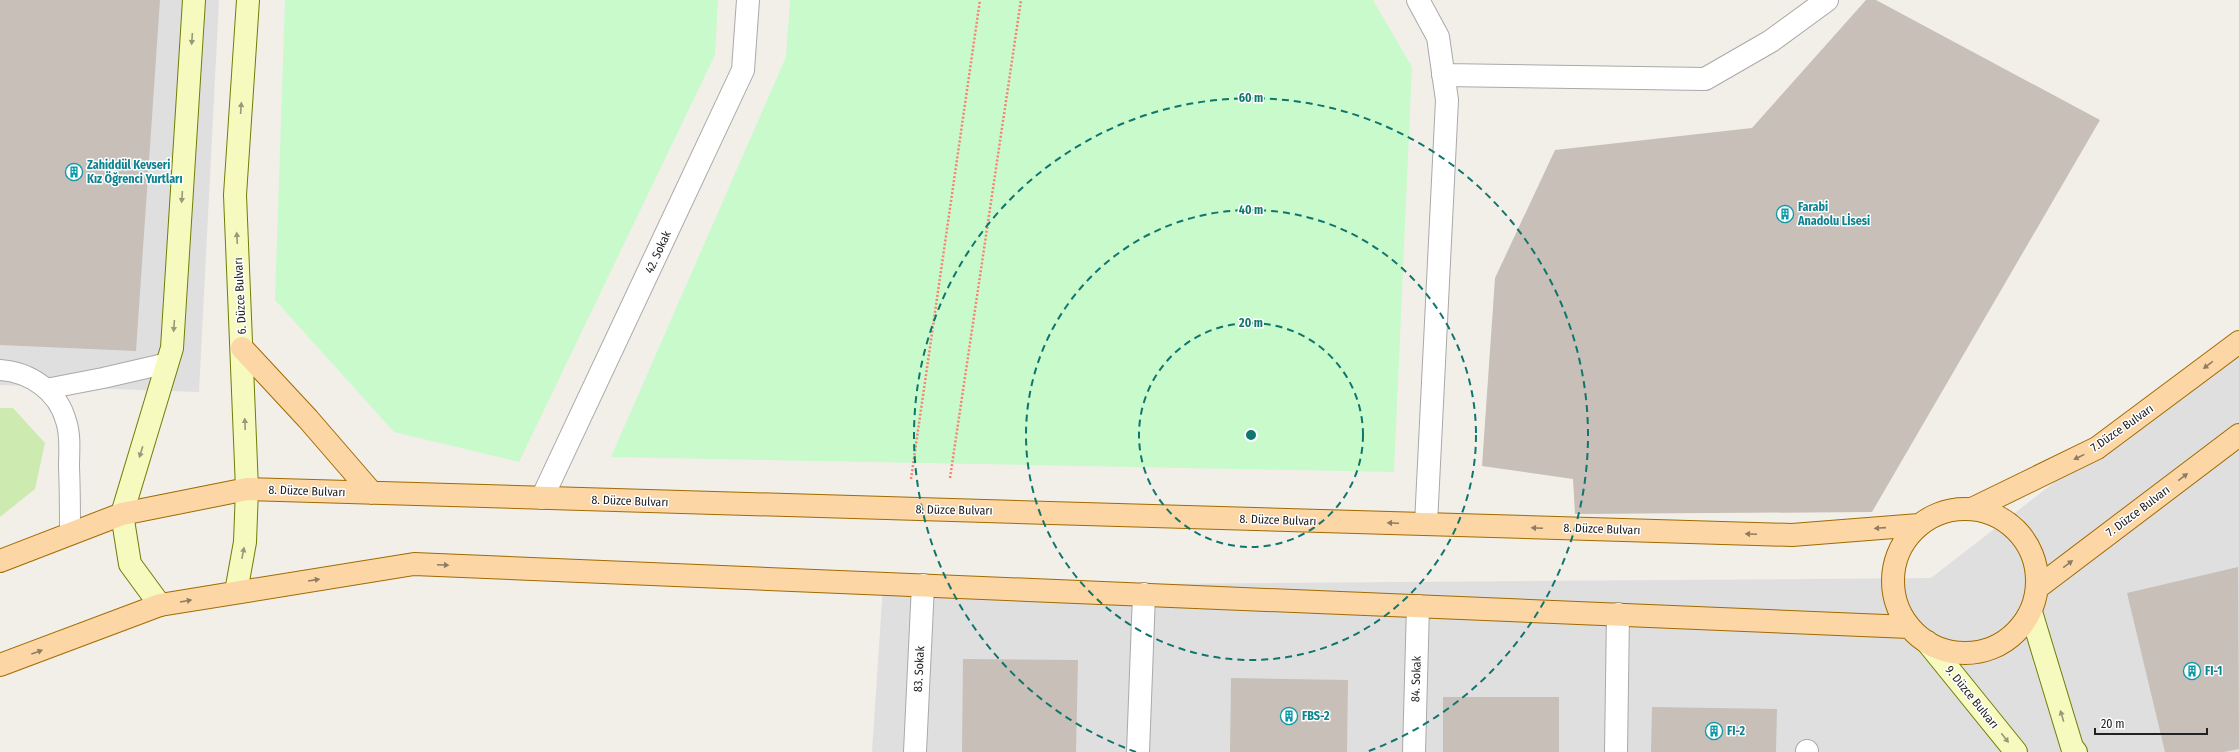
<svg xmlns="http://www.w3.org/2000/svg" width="2239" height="752" font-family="'Fira Sans Condensed',sans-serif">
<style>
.residential{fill:#e0dfdf}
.grass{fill:#cdebb0}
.park{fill:#c8facc}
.building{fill:#c7bfb8}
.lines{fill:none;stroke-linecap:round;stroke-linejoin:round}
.lane-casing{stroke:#a9a9a9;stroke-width:22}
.street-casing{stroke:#a9a9a9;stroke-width:24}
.secondary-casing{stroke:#707d05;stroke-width:24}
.primary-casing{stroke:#a06b00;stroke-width:24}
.path{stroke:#fa8072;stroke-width:2.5;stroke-dasharray:2 2;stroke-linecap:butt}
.lane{stroke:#fff;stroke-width:20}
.street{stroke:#fff;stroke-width:22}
.secondary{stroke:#f7fabf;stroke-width:22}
.primary{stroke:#fcd6a4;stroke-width:22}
.oneway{fill:#979978}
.oneway2{fill:#8f7c63}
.ring{fill:none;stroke:#0f766e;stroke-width:2;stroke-dasharray:7 5}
.labels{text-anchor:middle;stroke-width:3;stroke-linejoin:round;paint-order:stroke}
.culture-label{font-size:12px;font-weight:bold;fill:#0d838f;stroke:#fff;text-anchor:start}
.street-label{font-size:12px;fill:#222;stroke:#fff}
.centre{fill:#0f766e;stroke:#fff;stroke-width:2}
.ring-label{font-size:12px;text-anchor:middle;font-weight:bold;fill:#0f766e;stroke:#fff;stroke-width:3;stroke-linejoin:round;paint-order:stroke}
</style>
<rect width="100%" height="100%" fill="#f2efe9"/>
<!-- residential -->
<path class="residential" d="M0,0H219L199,392L0,385Z
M2239,339V752H872L883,586L1931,578Z"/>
<!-- grass -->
<path class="grass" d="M0,408H13L45,443L35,489L0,517Z"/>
<!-- park -->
<path class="park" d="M285,0H718L715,55L519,462L394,432L275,300Z
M790,0H1373L1412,67L1394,472L611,457L786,57Z"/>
<!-- building -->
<path class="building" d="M0,0H160L136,351L0,345Z
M1866,0H1876L2100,120L1872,512L1575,514L1573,479L1482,466L1495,278L1555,150L1752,128Z
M2238,567L2239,749L2224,752H2165L2127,593Z
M963,659L1078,660L1076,752H962Z
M1231,678L1348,680L1347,752H1230Z
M1443,697H1559V752H1443Z
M1652,707L1777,709L1776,752H1651Z"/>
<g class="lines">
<!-- lane casing -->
<g class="lane-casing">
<path id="lane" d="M0,370C30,372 58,391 66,421C71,435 69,452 69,467C70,489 70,512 70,534
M46,389L103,378L168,363"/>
</g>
<!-- street casing -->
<g class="street-casing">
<path id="street" d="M1418,0L1438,37L1447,100L1426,524
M1443,75L1705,79L1771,41L1827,0
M542,498L743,70L748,0
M915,752L923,585
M1138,752L1144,594
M1414,752L1418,606
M1616,752L1618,614
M1807,752V751"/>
</g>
<!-- secondary casing -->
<g class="secondary-casing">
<path id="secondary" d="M236,592L245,542L247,489L235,195L248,0
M160,605L130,564L122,514L172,348L194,0
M2031,612L2072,747L2076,752
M1927,642L2016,752"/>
</g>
<!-- primary casing -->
<g class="primary-casing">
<path id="primary" d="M242,348L308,419L372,493
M1972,509L2097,448L2239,342
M1893 581a72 72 0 1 1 144 0a72 72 0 1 1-144 0Z
M0,561L122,514L247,489L1792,535L1919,525
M2037,588L2239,435
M0,665L160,605L414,564L1909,627"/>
</g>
<!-- path -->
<path class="path" d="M950,478L1021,0
M911,479L980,0"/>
<!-- lane -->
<use href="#lane" class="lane"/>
<!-- street -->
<use href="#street" class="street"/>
<!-- secondary -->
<use href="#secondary" class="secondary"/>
<!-- primary -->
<use href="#primary" class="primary"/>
</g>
<!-- one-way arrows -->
<defs><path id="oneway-solid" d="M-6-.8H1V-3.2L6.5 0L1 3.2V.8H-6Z"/></defs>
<g class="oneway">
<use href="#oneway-solid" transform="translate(192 39) rotate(94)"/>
<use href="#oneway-solid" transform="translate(241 108) rotate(-86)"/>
<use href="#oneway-solid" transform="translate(182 197) rotate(94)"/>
<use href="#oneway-solid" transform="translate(237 238) rotate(-93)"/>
<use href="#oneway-solid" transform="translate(174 326) rotate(94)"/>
<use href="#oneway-solid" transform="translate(245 424) rotate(-92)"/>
<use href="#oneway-solid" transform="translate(141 452) rotate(107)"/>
<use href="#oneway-solid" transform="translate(243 553) rotate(-79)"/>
<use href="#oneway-solid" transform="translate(2062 716) rotate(-107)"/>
<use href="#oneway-solid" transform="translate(2005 738) rotate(52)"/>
</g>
<g class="oneway2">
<use href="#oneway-solid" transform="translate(2208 365) rotate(143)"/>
<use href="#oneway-solid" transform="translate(2079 457) rotate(154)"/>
<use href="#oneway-solid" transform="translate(2183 477) rotate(-37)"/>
<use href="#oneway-solid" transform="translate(1393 523) rotate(-178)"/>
<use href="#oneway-solid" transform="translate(1537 528) rotate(-178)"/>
<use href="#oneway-solid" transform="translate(1880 528) rotate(176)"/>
<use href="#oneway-solid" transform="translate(1751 534) rotate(-178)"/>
<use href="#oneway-solid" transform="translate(2068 564) rotate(-37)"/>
<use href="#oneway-solid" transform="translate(443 565) rotate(2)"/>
<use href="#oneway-solid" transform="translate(314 580) rotate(-9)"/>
<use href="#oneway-solid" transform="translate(186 601) rotate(-10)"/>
<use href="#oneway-solid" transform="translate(37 652) rotate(-20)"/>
</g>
<!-- distance rings -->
<g class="ring">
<circle cx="1251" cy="435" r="112"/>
<circle cx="1251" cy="435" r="225"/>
<path d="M1136 752A337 337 0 1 1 1366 752"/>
</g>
<!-- icons -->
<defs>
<g id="building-ring" transform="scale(0.9)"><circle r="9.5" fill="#fff" stroke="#0f9aa8" stroke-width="1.5"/><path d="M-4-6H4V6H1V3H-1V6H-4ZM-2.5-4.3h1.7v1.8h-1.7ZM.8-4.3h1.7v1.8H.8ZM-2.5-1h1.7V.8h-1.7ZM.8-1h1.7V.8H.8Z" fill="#0f9aa8"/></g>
</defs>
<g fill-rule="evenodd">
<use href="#building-ring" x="74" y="172"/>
<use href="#building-ring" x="1785" y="214"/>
<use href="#building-ring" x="2192" y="671"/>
<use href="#building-ring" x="1289" y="716"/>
<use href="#building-ring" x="1714" y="731"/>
</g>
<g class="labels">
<!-- culture labels -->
<g class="culture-label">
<text x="87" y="169">Zahiddül Kevseri<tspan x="87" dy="14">Kız Öğrenci Yurtları</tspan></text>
<text x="1798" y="211">Farabi<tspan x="1798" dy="14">Anadolu Lİsesi</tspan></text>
<text x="2205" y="675">FI-1</text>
<text x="1302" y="720">FBS-2</text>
<text x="1727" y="735">FI-2</text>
</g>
<!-- street labels -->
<g class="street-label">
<text transform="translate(658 252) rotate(-65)" y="4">42. Sokak</text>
<text transform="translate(240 296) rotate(-93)" y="4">6. Düzce Bulvarı</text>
<text transform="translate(2122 428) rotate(-35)" y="4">7.Düzce Bulvarı</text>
<text transform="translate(307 491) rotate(2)" y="4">8. Düzce Bulvarı</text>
<text transform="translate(630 501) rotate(2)" y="4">8. Düzce Bulvarı</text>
<text transform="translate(954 510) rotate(1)" y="4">8. Düzce Bulvarı</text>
<text transform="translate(2138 511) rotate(-37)" y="4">7. Düzce Bulvarı</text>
<text transform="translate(1278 520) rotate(2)" y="4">8. Düzce Bulvarı</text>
<text transform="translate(1602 529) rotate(2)" y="4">8. Düzce Bulvarı</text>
<text transform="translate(919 669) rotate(-87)" y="4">83. Sokak</text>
<text transform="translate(1416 679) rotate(-88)" y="4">84. Sokak</text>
<text transform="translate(1972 697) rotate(51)" y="4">9. Düzce Bulvarı</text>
</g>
</g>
<circle cx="1251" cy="435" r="6" class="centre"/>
<g class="ring-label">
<text x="1251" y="102">60 m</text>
<text x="1251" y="214">40 m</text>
<text x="1251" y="327">20 m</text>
</g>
<!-- scale -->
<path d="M2095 728v6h112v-6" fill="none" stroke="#222222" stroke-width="2"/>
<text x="2101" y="728" font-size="12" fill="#222222" stroke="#ffffff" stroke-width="3" paint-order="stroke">20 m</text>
</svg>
